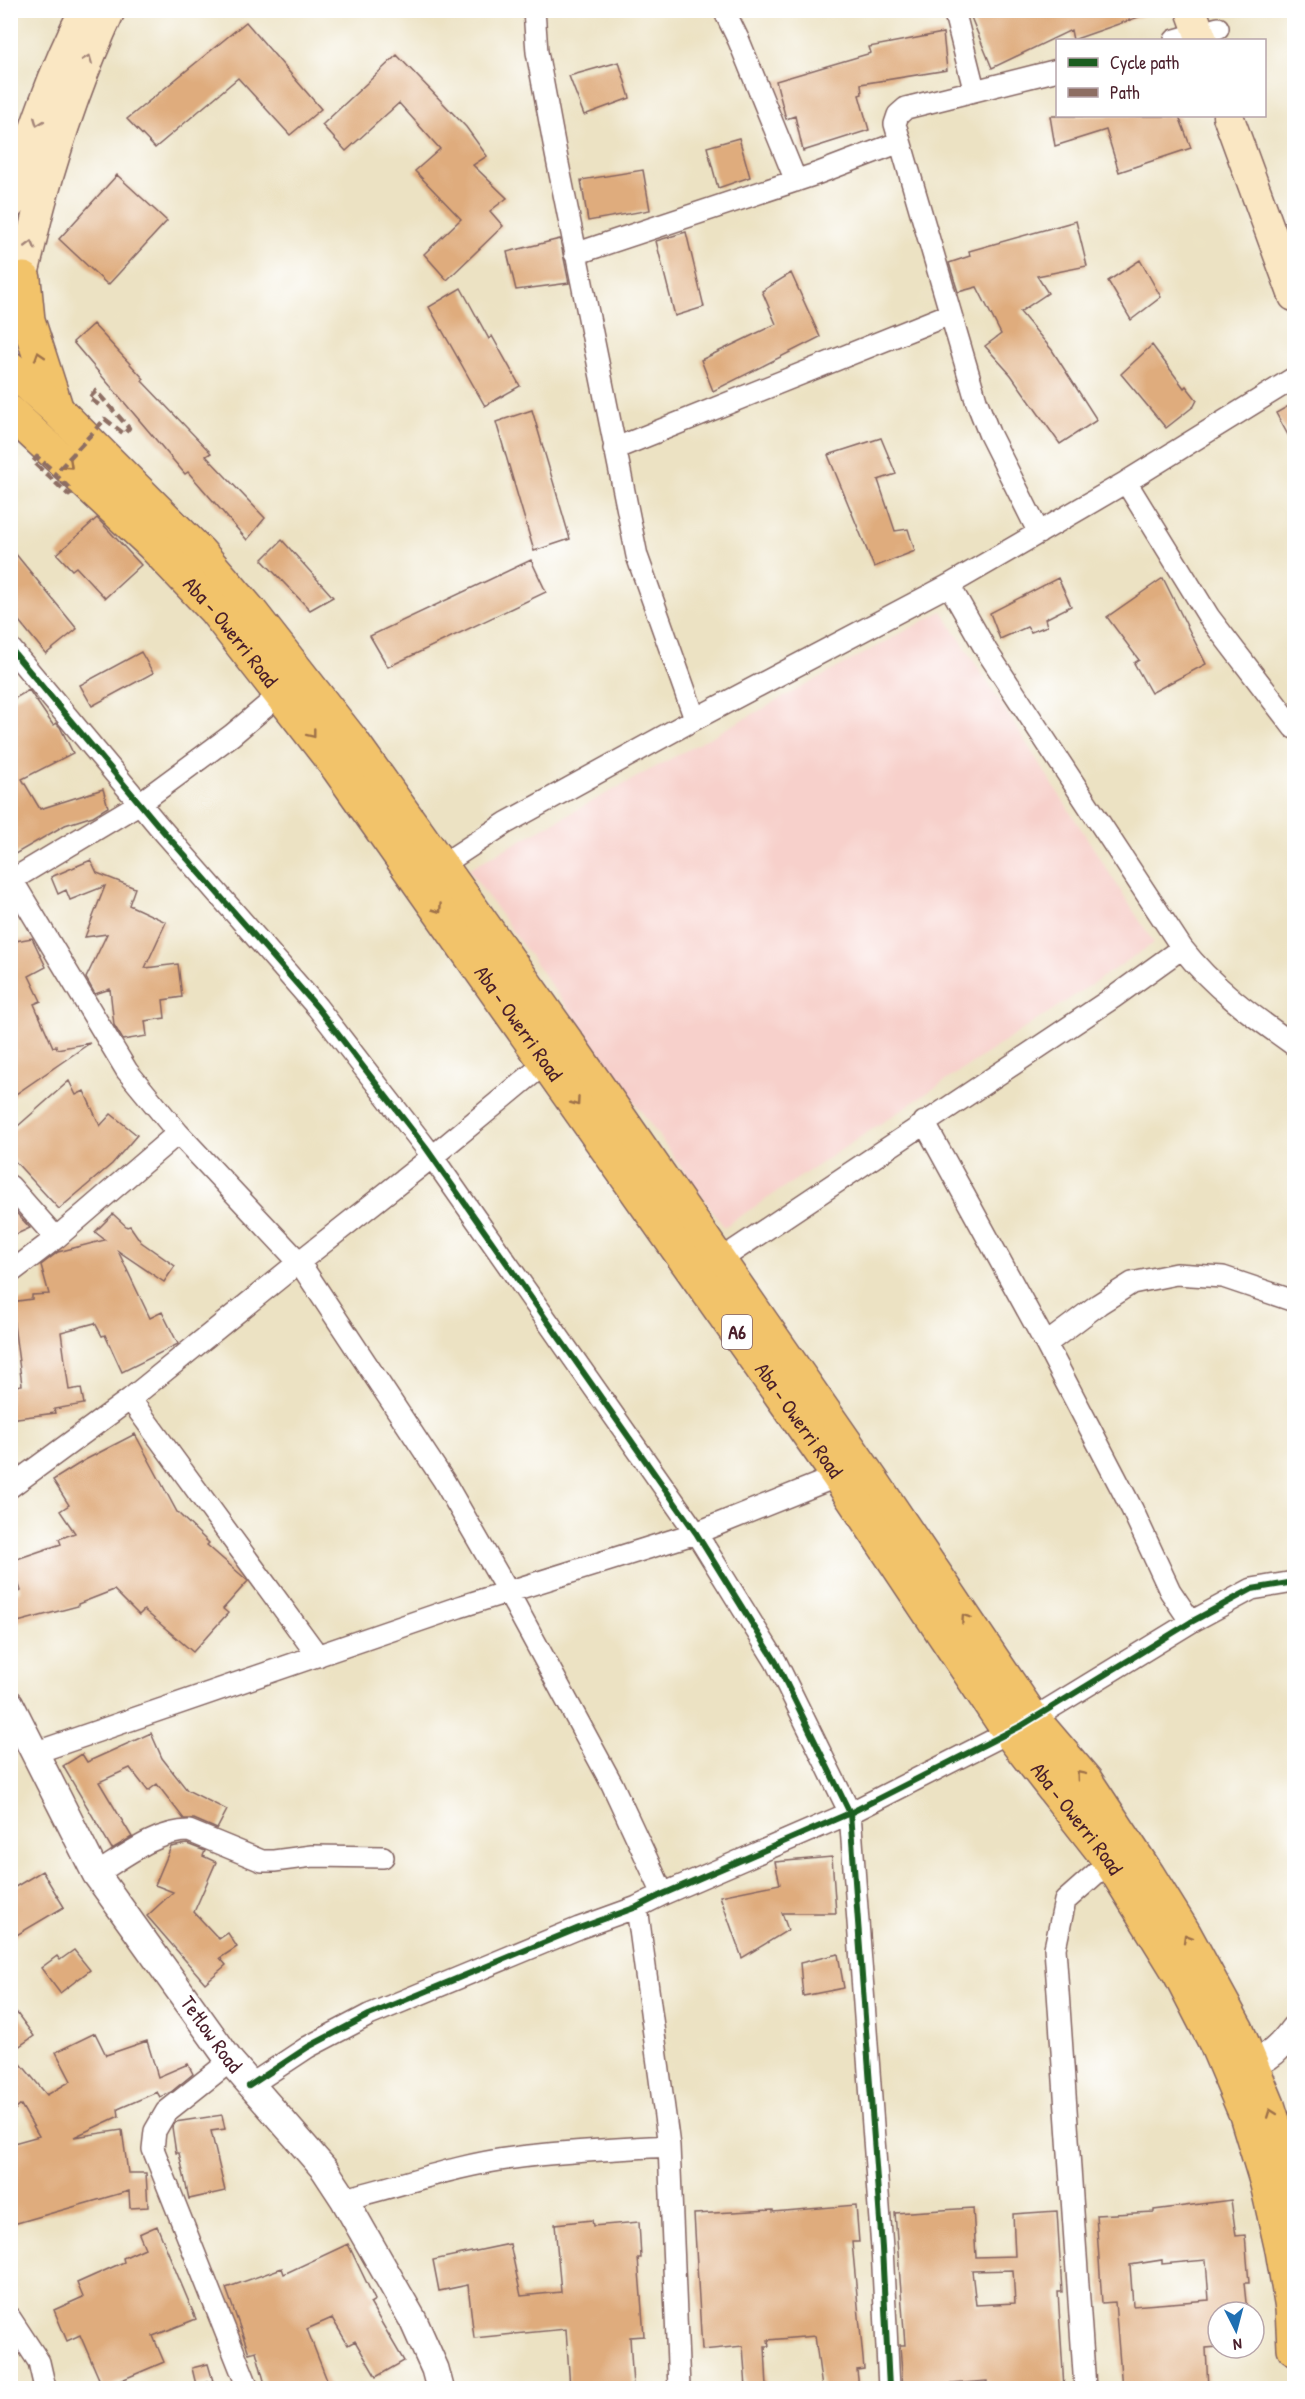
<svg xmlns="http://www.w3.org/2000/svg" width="1305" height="2399" font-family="'Patrick Hand',sans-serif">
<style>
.built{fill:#f7d0cb}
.building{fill:#dfac7d;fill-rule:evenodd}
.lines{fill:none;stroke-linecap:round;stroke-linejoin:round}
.minor-casing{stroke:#836360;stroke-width:24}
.tertiary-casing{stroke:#836360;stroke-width:30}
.secondary-casing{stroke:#836360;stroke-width:33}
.trunk-casing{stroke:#836360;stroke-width:36}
.minor{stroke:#fff;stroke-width:21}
.tertiary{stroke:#fff;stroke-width:27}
.secondary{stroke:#fae7c3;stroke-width:30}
.trunk{stroke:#f2c36a;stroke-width:33}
.quiet{stroke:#8d6e63;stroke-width:4.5;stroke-dasharray:9 4.5;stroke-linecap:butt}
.cycleway-casing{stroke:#fff;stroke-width:10}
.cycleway{stroke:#1b5e20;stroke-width:6}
.oneway{stroke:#a28377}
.oneway2{stroke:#9e714a}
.labels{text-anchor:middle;stroke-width:4.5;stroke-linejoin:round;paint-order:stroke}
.shield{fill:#fff;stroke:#80626b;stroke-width:1.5}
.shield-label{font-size:20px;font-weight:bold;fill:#4a1f2b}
.street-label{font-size:21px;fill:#4a1f2b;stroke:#fff}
</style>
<rect width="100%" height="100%" fill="#fff"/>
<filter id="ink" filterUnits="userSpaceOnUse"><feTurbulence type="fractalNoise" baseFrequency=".0167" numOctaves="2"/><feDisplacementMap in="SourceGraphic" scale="12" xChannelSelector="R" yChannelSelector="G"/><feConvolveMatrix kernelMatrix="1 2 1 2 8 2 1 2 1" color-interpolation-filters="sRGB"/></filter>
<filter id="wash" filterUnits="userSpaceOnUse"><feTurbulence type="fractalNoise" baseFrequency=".008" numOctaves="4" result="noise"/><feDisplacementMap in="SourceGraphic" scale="24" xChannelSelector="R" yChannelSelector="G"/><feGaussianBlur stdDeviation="1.35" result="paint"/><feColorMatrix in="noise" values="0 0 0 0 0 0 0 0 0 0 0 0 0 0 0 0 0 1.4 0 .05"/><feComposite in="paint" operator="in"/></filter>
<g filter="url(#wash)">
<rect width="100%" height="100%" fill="#ece2c3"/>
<!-- built -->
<path class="built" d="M942,611L1154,943L724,1227L468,869Z"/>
<g id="blocks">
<!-- building -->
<path class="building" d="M968,10H1150V13L1073,40L1071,30L992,68Z
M246,22L321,109L290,135L238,78L155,148L127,119Z
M943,33L947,70L861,84L862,94L859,95L869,130L803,151L795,116L786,119L776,81L871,53L869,47Z
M397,55L466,127L487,156L473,165L507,198L490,211L503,226L447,280L424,254L461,219L415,171L440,149L399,103L346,151L322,125Z
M619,62L630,98L584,115L569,76Z
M1050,116H1179L1191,148L1119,172L1106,130L1055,146Z
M739,138L750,177L718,188L707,147Z
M643,170L650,210L588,221L581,180Z
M117,175L167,221L108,285L59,239Z
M1076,221L1087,266L1037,276L1048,293L1020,312L1052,350L1097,420L1060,444L1011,375L985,346L1001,334L977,287L958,292L949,263L970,256L969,251Z
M686,232L704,307L675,316L656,241Z
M560,239L569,283L516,290L507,252Z
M1140,260L1161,297L1131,320L1108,281Z
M791,273L820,337L713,391L701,360L776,324L762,291Z
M461,288L489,339L492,336L520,386L485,406L429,307Z
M93,324L144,379L142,381L211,453L206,456L265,518L247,540L188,472L185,474L73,342Z
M1152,345L1184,388L1186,386L1197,400L1194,406L1166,428L1121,374Z
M1294,403V446L1276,413Z
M532,410L570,539L534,551L496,422Z
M881,438L896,474L878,480L895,531L908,529L915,551L874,567L828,455Z
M97,518L141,565L105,598L76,567L72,570L57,554Z
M282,540L333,597L310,610L262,560Z
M10,547L77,629L46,654L10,610Z
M531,560L546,592L388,667L370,636Z
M1058,578L1071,606L1045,619L1047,626L1031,632L1027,627L1000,639L990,613Z
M1163,578L1206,664L1151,693L1134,663L1139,660L1107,617Z
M141,652L153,673L92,706L80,685Z
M29,690L53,725L56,723L60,727L73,753L22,779L40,809L103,789L108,807L93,816L65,825L10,857V701Z
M91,860L97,873L135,888L129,905L166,922L145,968L178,964L182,997L163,1000L165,1018L145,1021L147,1036L123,1040L114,1025L110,989L95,994L86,978L107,934L85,937L105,886L70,900L66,890L58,894L51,877Z
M32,938L46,967L29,976L41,1001L34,1004L53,1047L56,1046L57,1049L90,1043L10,1098V942Z
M69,1081L76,1095L84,1091L100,1126L111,1114L137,1135L112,1164L59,1209L10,1156V1133Z
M10,1206L30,1228L10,1237Z
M113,1214L127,1227L130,1226L141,1242L175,1266L164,1282L118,1251L150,1318L162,1312L178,1344L122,1372L105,1335L102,1336L95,1323L61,1332L69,1390L81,1388L84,1404L54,1409L55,1413L10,1419V1387L22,1385L11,1302L32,1299V1295L49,1294L41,1265L58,1252L105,1240L95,1232Z
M135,1434L177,1512L209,1543L207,1545L248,1581L223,1609L228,1613L193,1652L144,1610L139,1615L114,1590L78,1604V1606L10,1624V1594L21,1591L11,1561L61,1544L59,1539L75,1533L60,1511L69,1505L53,1480L85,1460Z
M151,1733L162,1758L187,1790L227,1810L217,1829L194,1819H184L157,1784L148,1791L130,1768L99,1782L132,1837L112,1849L63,1766L82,1754L87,1762Z
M187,1844L205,1851L203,1856L216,1862L194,1912L219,1939L228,1933L237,1947L220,1958L226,1965L205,1983L147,1916L173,1892L155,1885L171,1847Z
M832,1857L836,1913H782L788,1930L742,1958L720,1896L780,1884L775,1862Z
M42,1871L64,1907L10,1939V1890Z
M74,1950L90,1970L60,1993L41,1968L57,1956L60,1960Z
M838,1954L844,1988L803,1996L800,1963Z
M10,2004L34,2036L11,2052L47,2095L71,2081L56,2052L95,2033L106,2055L147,2041L158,2077L188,2064L193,2074L171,2092L160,2097L157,2092L118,2109L119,2116L74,2137L122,2130L128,2173H146L148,2207L130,2208L129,2191L10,2225V2144L39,2136L21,2105L10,2114Z
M222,2115L225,2129L211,2131L225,2191L189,2199L179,2153H176L172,2127L175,2122Z
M1231,2200L1236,2236L1245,2235L1249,2283H1244L1247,2312H1218V2347L1206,2348L1208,2388H1122L1115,2302L1102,2303L1096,2215L1154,2212V2210ZM1162,2260V2264L1206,2260L1209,2300L1133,2306L1130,2265Z
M856,2205L859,2242H852L864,2369L857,2370L859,2388H822L815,2336L768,2340L769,2346H765L767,2388H746L743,2346L702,2350L694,2214L773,2210V2212Z
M973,2208L976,2257L1015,2256L1013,2214L1057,2211L1062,2292H1058L1064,2388H987V2381L903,2388L900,2345H905L895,2213ZM1013,2270L1015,2303L976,2305L972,2271Z
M592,2220L593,2226L639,2222L641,2258H638L644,2336L630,2337L633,2386L570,2388L566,2329L474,2338L468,2285L439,2291L433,2260L510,2244L521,2296L561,2292L555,2224Z
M157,2226L196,2319L153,2336L164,2362L103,2388L80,2335L67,2341L54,2310L83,2297L77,2283L124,2262L123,2258L145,2248L139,2234Z
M348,2244L375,2300L370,2303L404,2361L376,2377L355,2341L348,2345L332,2318L307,2329L330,2388H266L256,2351L249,2353L226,2288L282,2268L284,2274Z
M208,2364L213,2381L196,2385L192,2368Z"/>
</g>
</g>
<g filter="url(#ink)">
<use href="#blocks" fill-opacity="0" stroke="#836360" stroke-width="1.5"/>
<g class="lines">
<!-- minor casing -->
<g class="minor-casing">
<path id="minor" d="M534,10L537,52L556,154L637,556L695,719
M724,10L739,41L796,181
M954,10L974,89
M1175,40L1218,28
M575,254L816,174L900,142
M614,449L950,314
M1126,482L1209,617L1294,728
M1039,533L989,433L976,400L895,124L898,115L906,108L1058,70
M949,585L986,650L1182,948C1213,988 1253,1016 1294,1045
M10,648L157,824L317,1007L426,1148L696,1533L776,1662L850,1813L882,2248L889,2388
M431,872L506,823L695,719L949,585L1126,482L1294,378
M12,880L127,1071L178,1133L299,1262L444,1481L508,1592L612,1784L663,1894
M10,881L140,803L232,735L290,686
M924,1122L1046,1344L1132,1509L1170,1591L1191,1622
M10,1186L56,1238
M720,1260L1114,997L1182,948
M10,1273L56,1238L178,1133
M1046,1344L1099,1304L1132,1283L1176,1274L1223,1277L1294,1301
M130,1399L318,1656
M10,1487L130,1399L299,1262L432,1157L555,1055
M34,1753L459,1607L696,1533L838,1476
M96,1874C124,1857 156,1831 189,1831L262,1861H274L312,1856L383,1857
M637,1907L669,2146L679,2388
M230,2061L166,2112L155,2131L153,2149L248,2388
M249,2086L308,2047L369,2015L579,1928L637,1907L663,1894L850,1813L1021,1726L1191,1622L1252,1589L1294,1582
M344,2199C400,2186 456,2165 513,2158C565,2151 618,2149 669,2146
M10,2318L39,2362L45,2388
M1085,2388L1055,1948L1065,1901L1110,1861"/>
</g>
<!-- tertiary casing -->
<g class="tertiary-casing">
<g id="tertiary">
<path id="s1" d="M10,1704L96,1874L230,2061L325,2170L344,2199L413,2320L435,2369L440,2388"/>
<path d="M1233,2070C1263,2062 1276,2054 1294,2029"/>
</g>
</g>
<!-- secondary casing -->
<g class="secondary-casing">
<path id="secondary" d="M1191,10L1202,40
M1228,116L1294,296
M10,204C31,138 53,71 85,10
M10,322C23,282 30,241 41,201C59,136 81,72 110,10"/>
</g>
<!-- trunk casing -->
<g class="trunk-casing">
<g id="trunk">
<path d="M24,279L28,320L56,407"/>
<path d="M10,368L58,411L200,553L250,611L352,741L569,1045L875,1485L1033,1719L1086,1781L1148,1875L1184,1933L1237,2030L1268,2105L1294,2189"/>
<path id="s2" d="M10,412L153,545L214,609L338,768L838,1476L1009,1732L1110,1861L1180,1974L1216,2044L1246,2115L1267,2184L1282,2250L1292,2309L1294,2348"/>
</g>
</g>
<!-- minor -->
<use href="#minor" class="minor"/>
<!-- tertiary -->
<use href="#tertiary" class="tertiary"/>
<!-- secondary -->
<use href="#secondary" class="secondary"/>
<!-- trunk -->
<use href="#trunk" class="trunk"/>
<!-- quiet -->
<path class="quiet" d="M50,468L37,457L33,462L69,495L72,491L55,474L105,419L124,434L129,428L96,391L89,398L102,407"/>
<!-- cycleway casing -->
<g class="cycleway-casing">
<path id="cycleway" d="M10,648L157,824L317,1007L426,1148L696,1533L776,1662L850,1813L882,2248L889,2388
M249,2086L308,2047L369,2015L579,1928L637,1907L663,1894L850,1813L1021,1726L1191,1622L1252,1589L1294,1582"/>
</g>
<!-- cycleway -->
<use href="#cycleway" class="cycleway"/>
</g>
<!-- one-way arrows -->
<defs><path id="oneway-chevron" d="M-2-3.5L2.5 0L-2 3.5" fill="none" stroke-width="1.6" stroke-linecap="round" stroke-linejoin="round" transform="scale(1.5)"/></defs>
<g class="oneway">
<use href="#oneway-chevron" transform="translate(88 59) rotate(-68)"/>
<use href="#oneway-chevron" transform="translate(38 122) rotate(111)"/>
<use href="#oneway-chevron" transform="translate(31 245) rotate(-75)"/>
</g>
<g class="oneway2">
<use href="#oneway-chevron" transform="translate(39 356) rotate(-108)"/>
<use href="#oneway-chevron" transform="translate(69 465) rotate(43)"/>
<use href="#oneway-chevron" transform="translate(312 734) rotate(52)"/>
<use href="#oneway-chevron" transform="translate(438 909) rotate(55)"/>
<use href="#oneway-chevron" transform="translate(576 1102) rotate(55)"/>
<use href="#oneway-chevron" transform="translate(965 1618) rotate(-124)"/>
<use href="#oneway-chevron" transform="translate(1080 1775) rotate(-130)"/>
<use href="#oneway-chevron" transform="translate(1187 1938) rotate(-120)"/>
<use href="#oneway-chevron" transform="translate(1271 2113) rotate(-110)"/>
</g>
</g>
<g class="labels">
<!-- shield labels -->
<rect class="shield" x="722" y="1315" width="30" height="34" rx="4.5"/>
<g class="shield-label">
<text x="737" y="1339">A6</text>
</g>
<!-- street labels -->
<g class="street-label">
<text dy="7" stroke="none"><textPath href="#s2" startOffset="312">Aba - Owerri Road</textPath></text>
<text dy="7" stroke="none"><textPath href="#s2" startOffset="798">Aba - Owerri Road</textPath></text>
<text dy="7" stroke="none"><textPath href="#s2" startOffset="1284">Aba - Owerri Road</textPath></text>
<text dy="7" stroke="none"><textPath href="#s2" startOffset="1770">Aba - Owerri Road</textPath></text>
<text dy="7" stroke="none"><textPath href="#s1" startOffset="388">Tetlow Road</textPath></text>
</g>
</g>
<!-- margin -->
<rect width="1305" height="2399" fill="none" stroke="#fff" stroke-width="36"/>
<!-- legend -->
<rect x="1056" y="39" width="210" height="78" fill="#ffffff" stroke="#b7a5aa" stroke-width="1.5"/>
<rect x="1068" y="58" width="30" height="9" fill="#1b5e20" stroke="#b7a5aa" stroke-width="1.5"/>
<text x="1110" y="69" font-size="18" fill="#4a1f2b">Cycle path</text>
<rect x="1068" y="88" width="30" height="9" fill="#8d6e63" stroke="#b7a5aa" stroke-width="1.5"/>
<text x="1110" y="99" font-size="18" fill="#4a1f2b">Path</text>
<!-- north arrow -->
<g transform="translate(1236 2330) rotate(174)"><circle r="28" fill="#ffffff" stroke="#b7a5aa" stroke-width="1.5"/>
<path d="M0-4.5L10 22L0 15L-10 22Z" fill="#1f6fb2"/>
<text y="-9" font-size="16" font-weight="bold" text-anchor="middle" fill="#4a1f2b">N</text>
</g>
</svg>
